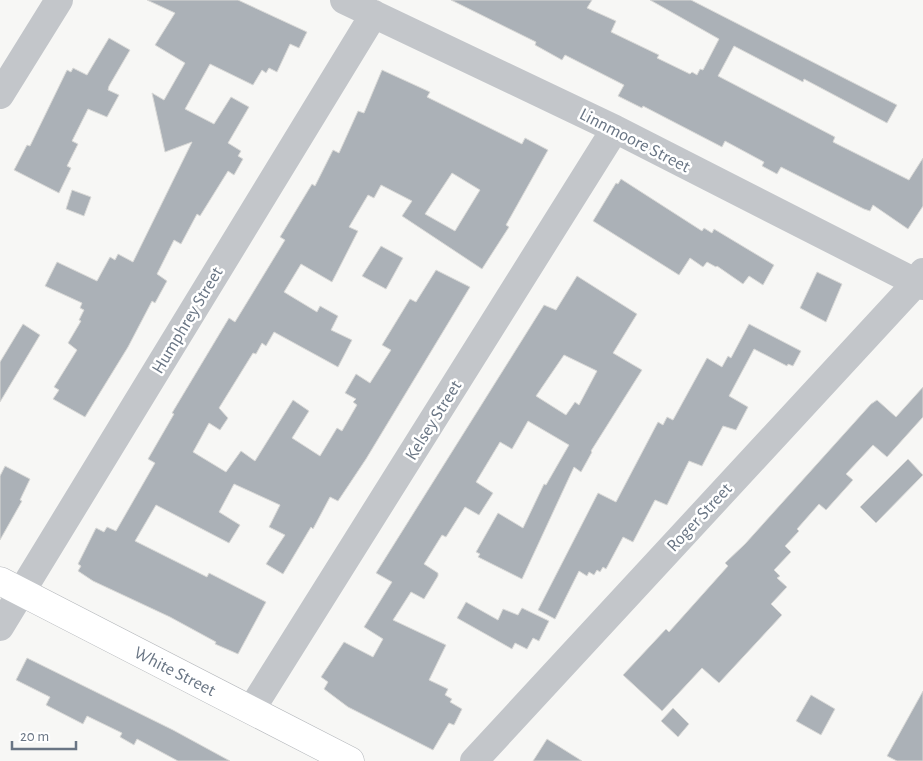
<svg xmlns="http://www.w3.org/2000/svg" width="923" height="761" font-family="'Alegreya Sans',sans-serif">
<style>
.building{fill:#abb1b7;stroke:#d9d9d7;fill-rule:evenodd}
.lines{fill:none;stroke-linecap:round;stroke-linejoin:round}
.major-casing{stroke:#b5b8bc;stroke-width:29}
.minor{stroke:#c3c6ca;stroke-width:28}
.major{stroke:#fff;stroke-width:28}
.labels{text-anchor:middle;stroke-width:5;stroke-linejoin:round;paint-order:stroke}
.street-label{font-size:18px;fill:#697584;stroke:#fff}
</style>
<rect width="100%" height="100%" fill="#f7f7f5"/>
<!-- building -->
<path class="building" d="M147,0H238L307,32L299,48L290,44L277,72L269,68L266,73L262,70L253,85L210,64L185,109L214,124L231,97L249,107L228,143L241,151L238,156L243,159L234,175L228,171L200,216L197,214L181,244L174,240L157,274L167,281L155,303L152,301L128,347L85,417L53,399L59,390L54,387L77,350L68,343L81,321L79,320L84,310L80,308L82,303L45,286L57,262L97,281L110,257L115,260L118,254L133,262L192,142L165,152L152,93L164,100L185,63L155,45L175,13Z
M451,0H592L587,8L616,21L611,32L659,55L657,58L690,74L692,72L697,75L700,69L703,70L719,39L650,0H691L897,105L887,123L804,79L803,82L734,46L718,76L835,137L833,142L909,180L923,158V206L908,229L873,205L870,211L864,209L781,167L777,174L762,166L764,162L725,141L722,147L643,106L642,108L618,96L624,85L565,55L562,60L535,45L536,42Z
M109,38L130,50L109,86L108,90L119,95L107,117L88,109L72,141L78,144L67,166L71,168L59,193L14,170L27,145L30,146L67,70L71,72L73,68L87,75Z
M382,70L430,92L427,97L522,144L525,138L548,150L506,225L509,227L482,269L402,216L412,201L381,185L374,198L368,195L349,227L358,231L332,282L301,264L284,292L317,312L320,306L338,316L331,330L352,340L338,367L274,332L266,346L262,343L256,354L253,353L219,408L228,418L220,430L209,423L193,452L226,472L241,451L255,461L293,400L309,411L292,438L320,456L337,428L342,431L357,405L353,402L356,399L345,393L356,374L370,383L391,350L382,345L410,299L416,302L436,270L470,287L366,459L338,501L330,497L313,529L311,527L283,574L266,564L285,535L269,527L280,505L234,484L219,512L240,525L229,543L156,505L135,541L207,577L209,573L266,602L238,654L215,644L216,642L170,617L93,581L78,571L81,566L78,564L96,528L104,532L107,527L116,531L155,463L148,459L174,414L172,413L229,318L235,322L285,240L280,237L312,184L315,186L333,150L339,153L358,111L364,113ZM452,173L480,190L455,231L425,214Z
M621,179L702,231L704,228L712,233L714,229L774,265L763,285L749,276L743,284L717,266L716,267L707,262L703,267L690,258L679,275L593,221L616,183L618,184Z
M72,190L91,197L84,216L66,209Z
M381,246L403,258L386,289L362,276Z
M817,272L842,284L826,322L800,308Z
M577,276L637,314L613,353L642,370L591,451L592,452L581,472L574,467L522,579L478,557L480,554L476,552L498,513L523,528L544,484L546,485L569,445L528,421L512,449L500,442L476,482L493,493L479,515L465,507L446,537L442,535L424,564L438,573V576L424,599L411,592L393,620L446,645L429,680L448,689L445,695L452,699L450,702L462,709L454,725L449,723L433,750L348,707L324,689L328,682L321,677L344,642L373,657L383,639L364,627L392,582L376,573L544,305L556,310ZM564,355L597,371L579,405L575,402L566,415L536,396Z
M23,324L40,335L0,402V362Z
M749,324L801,351L793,366L788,364L787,366L754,349L729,396L748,407L736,430L723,426L702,466L689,461L667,505L655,500L633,542L623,537L606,569L603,567L600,572L597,570L594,575L589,572L587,576L579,571L555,619L538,610L598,493L616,502L658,422L663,425L667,417L673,420L707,358L722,367L728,356L731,358Z
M923,387V417L887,457L873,445L846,474L853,480L826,510L819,504L797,529L799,531L785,546L791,552L774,570L780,576L777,578L787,587L771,604L782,615L719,683L702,668L662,711L623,675L666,629L669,632L728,566L725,563L745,544L871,404L877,400L896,417Z
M908,459L923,475L876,523L860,507Z
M5,466L30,479L20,500L22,501L0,540V476Z
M466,602L498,620L503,609L518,615L522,608L549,621L539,641L533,638L527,649L515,643L512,649L457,618Z
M27,658L173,730L230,761H178L137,739L134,745L120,737L122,733L87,716L83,724L46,705L50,697L16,680Z
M923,691V761H897L887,756Z
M811,695L835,709L821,735L796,721Z
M673,708L689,724L678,737L661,721Z
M547,739L582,761H533Z"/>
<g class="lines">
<!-- major casing -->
<g class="major-casing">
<path id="major" d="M0,581L350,761"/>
</g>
<!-- minor -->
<path class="minor" d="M344,0L615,129L923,286
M0,95L59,0
M0,627L374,14
M251,710L615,129
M474,761L916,283L923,272"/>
<!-- major -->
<use href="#major" class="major"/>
</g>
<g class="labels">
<!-- street labels -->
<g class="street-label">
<text transform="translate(635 140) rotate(27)" y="6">Linnmoore Street</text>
<text transform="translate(187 320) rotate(-59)" y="6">Humphrey Street</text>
<text transform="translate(433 420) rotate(-58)" y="6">Kelsey Street</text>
<text transform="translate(699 517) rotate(-47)" y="6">Roger Street</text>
<text transform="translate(175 671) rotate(27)" y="6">White Street</text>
</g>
</g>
<!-- scale -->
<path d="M12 741v8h64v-8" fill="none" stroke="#697584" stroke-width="2.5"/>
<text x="20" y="741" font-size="15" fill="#697584" stroke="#ffffff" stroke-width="4" paint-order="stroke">20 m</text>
</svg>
